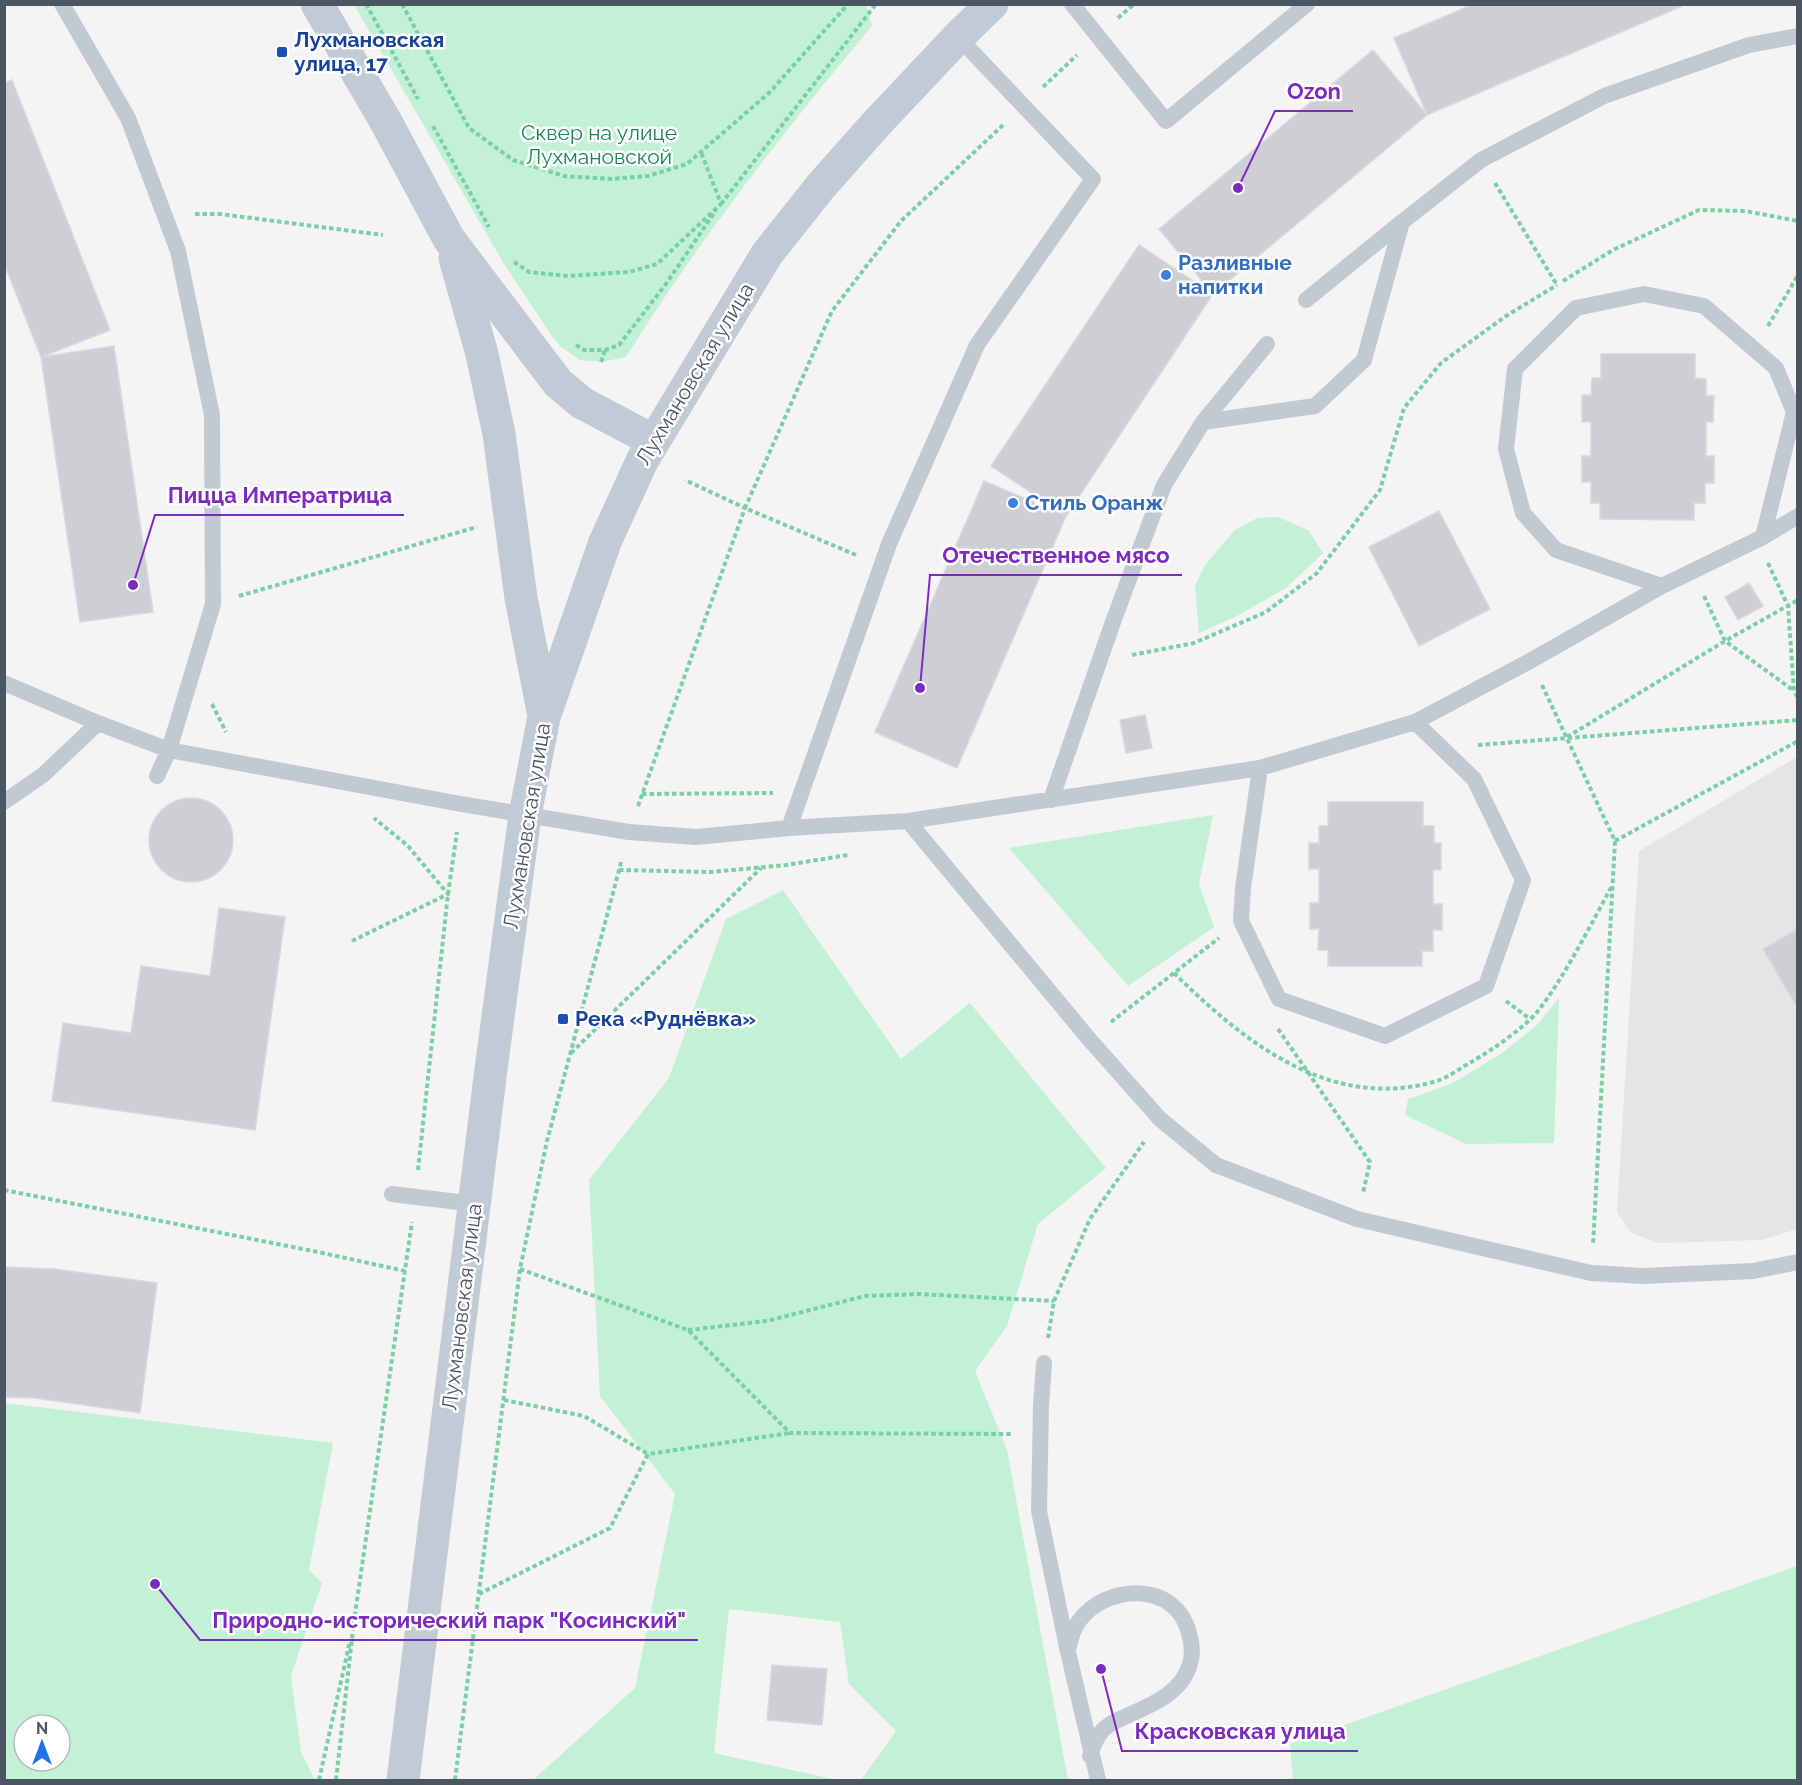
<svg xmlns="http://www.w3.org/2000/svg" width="1802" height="1785" font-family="Raleway,sans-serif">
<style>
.education{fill:#e6e4e5}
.green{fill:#c3f1d5;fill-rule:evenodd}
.building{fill:#cdcfd5;stroke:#d7d9de;stroke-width:1.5}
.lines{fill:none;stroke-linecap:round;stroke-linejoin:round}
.path{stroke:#7ad0a6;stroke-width:4;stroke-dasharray:4.5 3;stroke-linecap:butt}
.lane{stroke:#c1cad2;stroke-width:16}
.secondary{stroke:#c1cbd6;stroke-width:33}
.transit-dot{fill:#1a4fb4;stroke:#fff;stroke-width:2}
.shop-dot{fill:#3f7fe0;stroke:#fff;stroke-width:2}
.labels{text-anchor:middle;stroke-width:5;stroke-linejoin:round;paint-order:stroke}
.transit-label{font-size:21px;font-weight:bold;fill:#164399;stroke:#fff;text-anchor:start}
.park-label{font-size:21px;fill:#17864f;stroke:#fff}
.shop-label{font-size:21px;font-weight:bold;fill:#366cbe;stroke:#fff;text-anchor:start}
.street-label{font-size:21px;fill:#4a5661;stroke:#fff}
.leader{fill:none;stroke:#7b2cbf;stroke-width:2}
.callout-dot{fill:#7b2cbf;stroke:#fff;stroke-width:2}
.callout-label{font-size:22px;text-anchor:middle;font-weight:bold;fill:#7b2cbf;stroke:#fff;stroke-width:5;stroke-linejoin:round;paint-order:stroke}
</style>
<rect width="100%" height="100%" fill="#f5f3f3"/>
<!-- education -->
<path class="education" d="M1797,757V1229L1762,1240L1659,1243L1631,1233L1617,1212L1639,851Z"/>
<!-- green -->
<path class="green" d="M866,5L872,26C783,132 699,240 626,357L601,362L580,360L560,346L550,333L504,264L354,5Z
M1278,517L1308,530L1323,553L1286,588L1235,617L1199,633L1195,586L1205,565L1235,530L1257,518Z
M1213,815L1199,884L1214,927L1128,986L1009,848Z
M783,890L901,1059L970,1003L1106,1168L1038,1224L1007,1326L975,1371L1007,1450L1068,1780H861L896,1731L849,1684L840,1622L729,1609L714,1753L837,1780H533L635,1688L675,1494L600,1396L589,1180L669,1078L726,919Z
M1559,998L1554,1143L1466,1144L1405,1115L1408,1099L1453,1083L1502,1053L1537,1025Z
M5,1403L333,1443L309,1570L322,1583L291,1676L301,1752L315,1780H5ZM24,1725H60V1761H24Z
M1797,1566V1780H1293L1290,1744Z"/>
<!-- building -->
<path class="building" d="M1474,4H1681L1682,6L1427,115L1394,38Z
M1373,50L1427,115L1213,294L1159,229Z
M12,80L110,330L41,357L4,263V83Z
M1139,245L1213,294L1066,516L991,466Z
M114,346L153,612L80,622L41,357Z
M1601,354H1695V378L1706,379V396H1714L1713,422H1706V456H1714V483H1705V503H1694V520L1600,519V503H1591V482H1582V456H1591V422H1582V395H1591L1592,378H1601Z
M984,481L1066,516L957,768L875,732Z
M1439,511L1490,609L1419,646L1369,547Z
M1749,583L1763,606L1738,620L1725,597Z
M1145,715L1152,748L1126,753L1120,720Z
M149 840a42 42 0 1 1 84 0a42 42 0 1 1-84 0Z
M1328,802H1423V826H1434V843H1441V870H1433V904H1442V930H1433V951H1422V966H1328V950H1318L1319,929H1310V903H1319V869H1309V843H1319V826H1328Z
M219,908L285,917L255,1130L52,1101L63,1023L131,1033L141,966L210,976Z
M1798,929V1009L1763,949Z
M4,1267L54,1269L157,1283L140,1413L35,1398L4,1397Z
M772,1665L827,1669L822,1725L767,1720Z"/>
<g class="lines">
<!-- path -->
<path class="path" d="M366,4L418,99
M402,4L469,128L513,160L564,176L611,179L648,176L687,164L770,92L848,4
M1118,18L1134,4
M1043,87L1077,55
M433,126L489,227
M1495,183L1557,285
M721,204L876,4
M195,214H220L383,235
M514,262L529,272L567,276L629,272L657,264L721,204L701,152
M1563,281L1613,250L1699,210L1745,211L1798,221
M1768,326L1798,275
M576,345L584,350H605L619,345L666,284L716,210
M601,362L605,350
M856,555L745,508L832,311L901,221L1003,125
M1768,563L1788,606L1794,691L1798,698
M239,596L477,527
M1704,596L1725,641L1793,690
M1132,655L1194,643L1266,612L1317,573L1380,490L1404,408L1441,363L1506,316L1557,285
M1542,685L1615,841L1593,1245
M212,704L226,732
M1567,737L1725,641L1798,600
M1478,745L1798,720
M642,794L773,793
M638,806L745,508L685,480
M1615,841L1798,741
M619,870L711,872L786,865L848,855
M352,941L448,894L408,846L374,818
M1174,973C1245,1043 1331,1112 1437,1081C1449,1077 1462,1067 1473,1061C1492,1050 1524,1028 1538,1011C1565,976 1590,926 1612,886
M1506,1001L1530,1019
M1111,1022L1219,938
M1278,1029L1370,1162L1363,1193
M571,1053L761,868
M418,1170L448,894L457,832
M4,1190L318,1252L405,1271
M520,1269L688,1330L790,1433L1013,1434
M688,1330L767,1321L865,1296L919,1294L1054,1301
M1048,1338L1054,1301L1090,1219L1144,1142
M504,1400L584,1416L648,1454
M479,1594L610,1528L648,1454L790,1433
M319,1780L350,1641
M336,1780L354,1621L412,1222
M455,1780L520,1269L547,1141L622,859"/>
<!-- lane -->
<path class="lane" d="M62,4L128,118L178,251L212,415L213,604L169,750L157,776
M1072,4L1166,121L1307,4
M1306,300L1402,222
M1203,422L1267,344
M1662,586L1556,550L1523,513L1506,449L1515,369L1576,308L1644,294L1704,306L1776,368L1794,412L1763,537
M4,683L98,723L169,750L461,804L629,832L696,837L789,828L908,821L1260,768L1415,722L1530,661L1662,586L1763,537L1798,516
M1260,768L1243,888L1241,921L1279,999L1385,1036L1486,986L1523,880L1474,779L1415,722
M1051,800L1113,622L1164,485L1203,422L1315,406L1364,360L1402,222L1481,160L1604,96L1749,45L1798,36
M4,802L43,775L98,723
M908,821L1089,1039L1160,1119L1216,1165L1357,1219L1591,1273L1643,1276L1753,1271L1798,1262
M789,828L889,544L977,345L1093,179L958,37
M392,1194L475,1204
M1044,1363L1041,1406L1039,1511L1068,1652L1098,1780
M1068,1650C1070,1640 1073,1629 1079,1621C1107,1583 1176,1581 1189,1633C1192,1643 1193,1654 1190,1664C1182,1692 1154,1704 1129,1715C1119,1720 1110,1722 1102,1731C1096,1738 1093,1746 1090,1756"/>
<!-- secondary -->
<path class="secondary" d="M317,4L385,120L449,239L558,383L582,403L654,441
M455,258L482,354L499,434L521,598L544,716
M403,1780L491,1069L525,815L544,717L605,542L642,461L767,254L821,186L876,124L958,37L992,4"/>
</g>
<!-- markers -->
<g class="transit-dot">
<rect x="276" y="46" width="12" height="12" rx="3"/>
<rect x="557" y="1013" width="12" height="12" rx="3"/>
</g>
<g class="shop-dot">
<circle cx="1166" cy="275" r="6"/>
<circle cx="1013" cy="503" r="6"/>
</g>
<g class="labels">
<!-- transit labels -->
<g class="transit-label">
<text x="294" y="47">Лухмановская<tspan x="294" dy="24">улица, 17</tspan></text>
<text x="575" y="1026">Река «Руднёвка»</text>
</g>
<!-- park labels -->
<g class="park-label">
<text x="599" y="140">Сквер на улице<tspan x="599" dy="24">Лухмановской</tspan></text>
</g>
<!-- shop labels -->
<g class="shop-label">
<text x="1178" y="270">Разливные<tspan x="1178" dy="24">напитки</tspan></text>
<text x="1025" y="510">Стиль Оранж</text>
</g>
<!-- street labels -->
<g class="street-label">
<text transform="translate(695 374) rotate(-59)" y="7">Лухмановская улица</text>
<text transform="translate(527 826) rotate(-81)" y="7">Лухмановская улица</text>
<text transform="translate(462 1307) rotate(-83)" y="7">Лухмановская улица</text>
</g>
</g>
<!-- callouts -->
<path class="leader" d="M1238 188L1275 111H1353M133 585L155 515H404M920 688L930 575H1182M155 1584L200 1640H698M1101 1669L1122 1751H1358"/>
<g class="callout-dot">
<circle cx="1238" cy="188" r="6"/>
<circle cx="133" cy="585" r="6"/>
<circle cx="920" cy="688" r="6"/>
<circle cx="155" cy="1584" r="6"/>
<circle cx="1101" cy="1669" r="6"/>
</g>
<g class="callout-label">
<text x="1314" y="99">Ozon</text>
<text x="280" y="503">Пицца Императрица</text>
<text x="1056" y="563">Отечественное мясо</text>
<text x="449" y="1628">Природно-исторический парк "Косинский"</text>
<text x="1240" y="1739">Красковская улица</text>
</g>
<!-- border -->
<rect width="1802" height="1785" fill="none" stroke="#4a5661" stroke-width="12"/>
<!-- north arrow -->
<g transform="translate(42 1743)"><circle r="28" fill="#ffffff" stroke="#b7bbc0" stroke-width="1.5"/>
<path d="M0-4.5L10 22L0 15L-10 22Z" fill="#1a73e8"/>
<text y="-9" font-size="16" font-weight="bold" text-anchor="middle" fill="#4a5661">N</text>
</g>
</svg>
